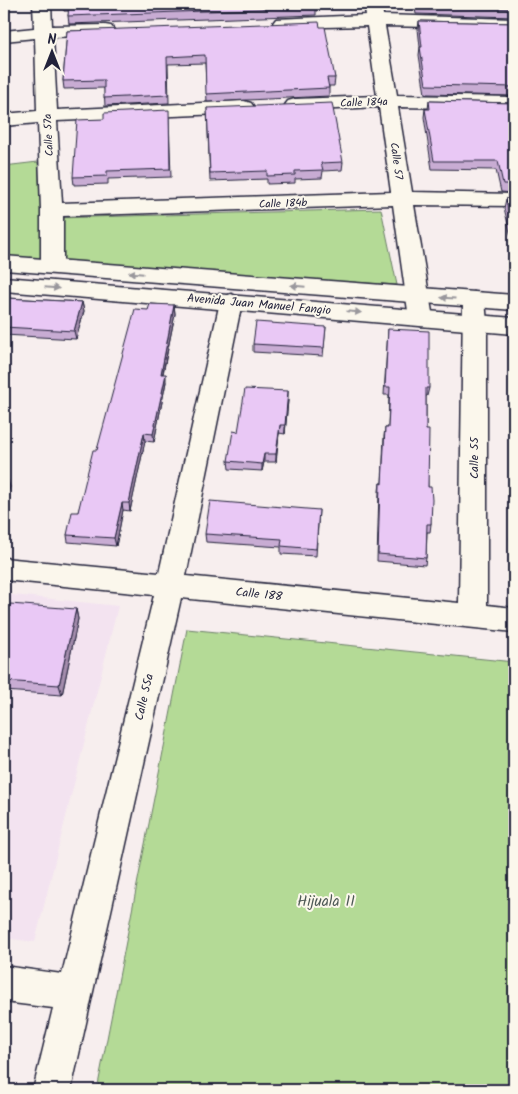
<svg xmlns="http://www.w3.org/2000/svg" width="518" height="1094" font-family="Kalam,sans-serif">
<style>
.built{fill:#f3e3f0}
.green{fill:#b4da96;stroke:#6b7e68}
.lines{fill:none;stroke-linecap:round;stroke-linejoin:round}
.street-casing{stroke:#22223b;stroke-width:3}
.secondary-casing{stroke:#22223b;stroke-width:3}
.street{fill:#fbf7ec;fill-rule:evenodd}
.secondary{fill:#fbf7ec;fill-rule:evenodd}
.wall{fill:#c8acd3;stroke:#22223b}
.shaded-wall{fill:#a38cac;stroke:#22223b}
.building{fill:#e9c8f5;stroke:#22223b}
.oneway{fill:#99979c}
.labels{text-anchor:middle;stroke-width:4;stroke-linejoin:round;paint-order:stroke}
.far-street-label{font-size:11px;fill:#22223b;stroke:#fbf7ec}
.street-label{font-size:12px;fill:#22223b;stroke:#fbf7ec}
.near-park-label{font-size:15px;fill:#4e5956;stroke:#fbf7ec}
</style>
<rect width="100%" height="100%" fill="#f7eeee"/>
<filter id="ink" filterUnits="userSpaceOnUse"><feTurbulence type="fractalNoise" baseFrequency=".02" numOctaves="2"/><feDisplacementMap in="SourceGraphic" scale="10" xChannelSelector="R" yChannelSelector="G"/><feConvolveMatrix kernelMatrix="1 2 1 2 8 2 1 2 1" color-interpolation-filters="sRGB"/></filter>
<g filter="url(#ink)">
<!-- built -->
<path class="built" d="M4,594L118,606L35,942L4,938Z"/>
<!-- green -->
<path class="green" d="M38,162L44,261L4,258V166Z
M381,209L397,285L59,263L55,218Z
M187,629L514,662V1090H97Z"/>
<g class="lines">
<!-- street casing -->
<g class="street-casing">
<path id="street" d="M33,4H51L52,26L105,25L111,26L114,30L111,34L105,35L53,37L57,110L244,101L251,103L254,107L251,111L244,113L57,121L62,203L391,192L379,107L295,111L288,109L285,105L288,101L295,99L377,96L367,26L282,28L276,27L273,23L276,19L366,15L364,4H382L383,15L514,19V29L385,26L397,95L514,97V109L398,107L412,192L514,194V206L414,205L433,318L429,323L421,326L413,323L409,318L393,205L63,216V266L60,271L52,273L44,271L41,266V210L38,123L4,126V114L37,111L35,38L4,41V31L34,28Z
M474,292L482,295L485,300L487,323V605L514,608V632L181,598L71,1090H33L53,1008L4,1002V966L62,974L154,595L4,580V558L159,573L220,302L223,297L231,294L239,297L242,302L186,576L459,603L463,300L466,295Z"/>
</g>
<!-- secondary casing -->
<g class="secondary-casing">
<path id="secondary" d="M4,256L514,295V310L4,270Z
M4,277L514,318V334L4,291Z"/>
</g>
<!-- street -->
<use href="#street" class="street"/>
<!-- secondary -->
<use href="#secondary" class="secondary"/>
</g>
<!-- wall -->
<path class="wall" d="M63,4H315L316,7V15L69,24L68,16L69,11H64Z
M414,4H514V17L416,14Z
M419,21L514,23V96L425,94L419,55L420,47L418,29Z
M320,27L335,78L334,86H329V96L207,102L205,63L168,64L169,103L105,106L104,88L64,89L63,81L67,31Z
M429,101L514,103V193L501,192L496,170L432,169L424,117L425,109H428Z
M207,108L343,162L342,170L323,171L322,178L295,179V183L267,184V179L210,181Z
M169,118L171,177L108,179V184L74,185L73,177Z
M506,199H514V236H511L504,208Z
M4,294L8,298L82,302L84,311L76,339L4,335Z
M174,305L175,314L163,374L166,382L154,442L145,441L130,511L123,510L116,546L68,542L67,535L78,512L97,450L148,310Z
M326,327L323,356L253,352V344Z
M388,329L429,388L427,396H426V430L428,487L431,524L430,532H427L426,558L425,565L377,561L379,491L380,483H382L384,436L385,428H388L389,395H384Z
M288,400L285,434L279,433L276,462H264L262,471L229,469L228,461L238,432Z
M511,404H514V484L511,483L509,412Z
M319,510L316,556L281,554V547L206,542L205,534Z
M512,530H514V570L510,538Z
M76,609L78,619L62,695L4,691V626Z"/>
<!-- shaded-wall -->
<path class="shaded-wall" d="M82,302L84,311L76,339L74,331Z
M174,305L175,314L161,382V374Z
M166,374V382L154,442L153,434Z
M288,391V400L285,434V425Z
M280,425L279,433L276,462V454Z
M144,433L145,441L130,511L129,503Z
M264,454V462L262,471V464Z
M8,480L10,487L4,507V492Z
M122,503L123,510L116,546L114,538Z
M76,609L78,619L62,695L59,685Z"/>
<!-- building -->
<path class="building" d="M69,4H315L316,7L68,16Z
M416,4H514V9L417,6Z
M419,21L514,23V87L426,85L420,47H422Z
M319,22L320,27H325L335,78H327L329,88L206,94L205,55L167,57L168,95L104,98V80L63,81L67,31Z
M429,101L514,103V184H503L498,161H434L425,109H430Z
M332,103L343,162L321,163L323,170L295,171V175L267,176V171L210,173L207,108Z
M169,110L170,169L107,171V176L73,177L77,120L104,119V113Z
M506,199H514V228H512Z
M4,294H8L6,298L82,302L74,331L4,327Z
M150,304L174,305L161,374H166L153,434L144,433L129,503H122L114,538L67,535L72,512H78L93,450H97L135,309L148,310Z
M256,322L326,327L324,348L253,344Z
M388,329L429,331V388H426V430H429L428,487H431L432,500L431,524H427L426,558L378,554L380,483L382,484L385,428H388L390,387H385Z
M245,389L288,391L285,425H280L276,454H264L262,464L228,461L233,431L238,432Z
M511,404H514V476L513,475Z
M4,479L8,480L4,492Z
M210,501L319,510L316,549L281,546L282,539L205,534Z
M512,530H514V546Z
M10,604L76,609L59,685L4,681V626Z"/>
<!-- one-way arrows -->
<defs><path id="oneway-solid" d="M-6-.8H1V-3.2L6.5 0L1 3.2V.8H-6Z" transform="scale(1.25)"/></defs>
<g class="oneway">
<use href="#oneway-solid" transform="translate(136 273) rotate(-175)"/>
<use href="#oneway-solid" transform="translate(298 286) rotate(-175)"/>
<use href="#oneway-solid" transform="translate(52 288) rotate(5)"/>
<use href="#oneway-solid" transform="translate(448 298) rotate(-176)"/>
<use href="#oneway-solid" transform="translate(354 312) rotate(5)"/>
</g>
</g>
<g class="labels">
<!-- far-street labels -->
<g class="far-street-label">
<text transform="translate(364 102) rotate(-2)" y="4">Calle 184a</text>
<text transform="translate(48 135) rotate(-93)" y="4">Calle 57a</text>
<text transform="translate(397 161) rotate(82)" y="4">Calle 57</text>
<text transform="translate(283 203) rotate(-2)" y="4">Calle 184b</text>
</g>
<!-- street labels -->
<g class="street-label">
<text transform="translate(259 304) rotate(5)" y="4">Avenida Juan Manuel Fangio</text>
<text transform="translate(474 458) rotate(-90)" y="4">Calle 55</text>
<text transform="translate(259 594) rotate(6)" y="4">Calle 188</text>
<text transform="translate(144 697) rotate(-77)" y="4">Calle 55a</text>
</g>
<!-- near-park labels -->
<g class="near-park-label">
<text x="326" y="906">Hijuala II</text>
</g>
</g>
<!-- margin -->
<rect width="518" height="1094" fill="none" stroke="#fbf7ec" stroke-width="20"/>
<rect x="10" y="10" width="498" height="1074" fill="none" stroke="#22223b" stroke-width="2" filter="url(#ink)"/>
<!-- north arrow -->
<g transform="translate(52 52)" stroke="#fbf7ec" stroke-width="4" paint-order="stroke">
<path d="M0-4L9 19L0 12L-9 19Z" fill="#22223b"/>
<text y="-8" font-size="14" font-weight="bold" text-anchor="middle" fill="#22223b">N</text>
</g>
</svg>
